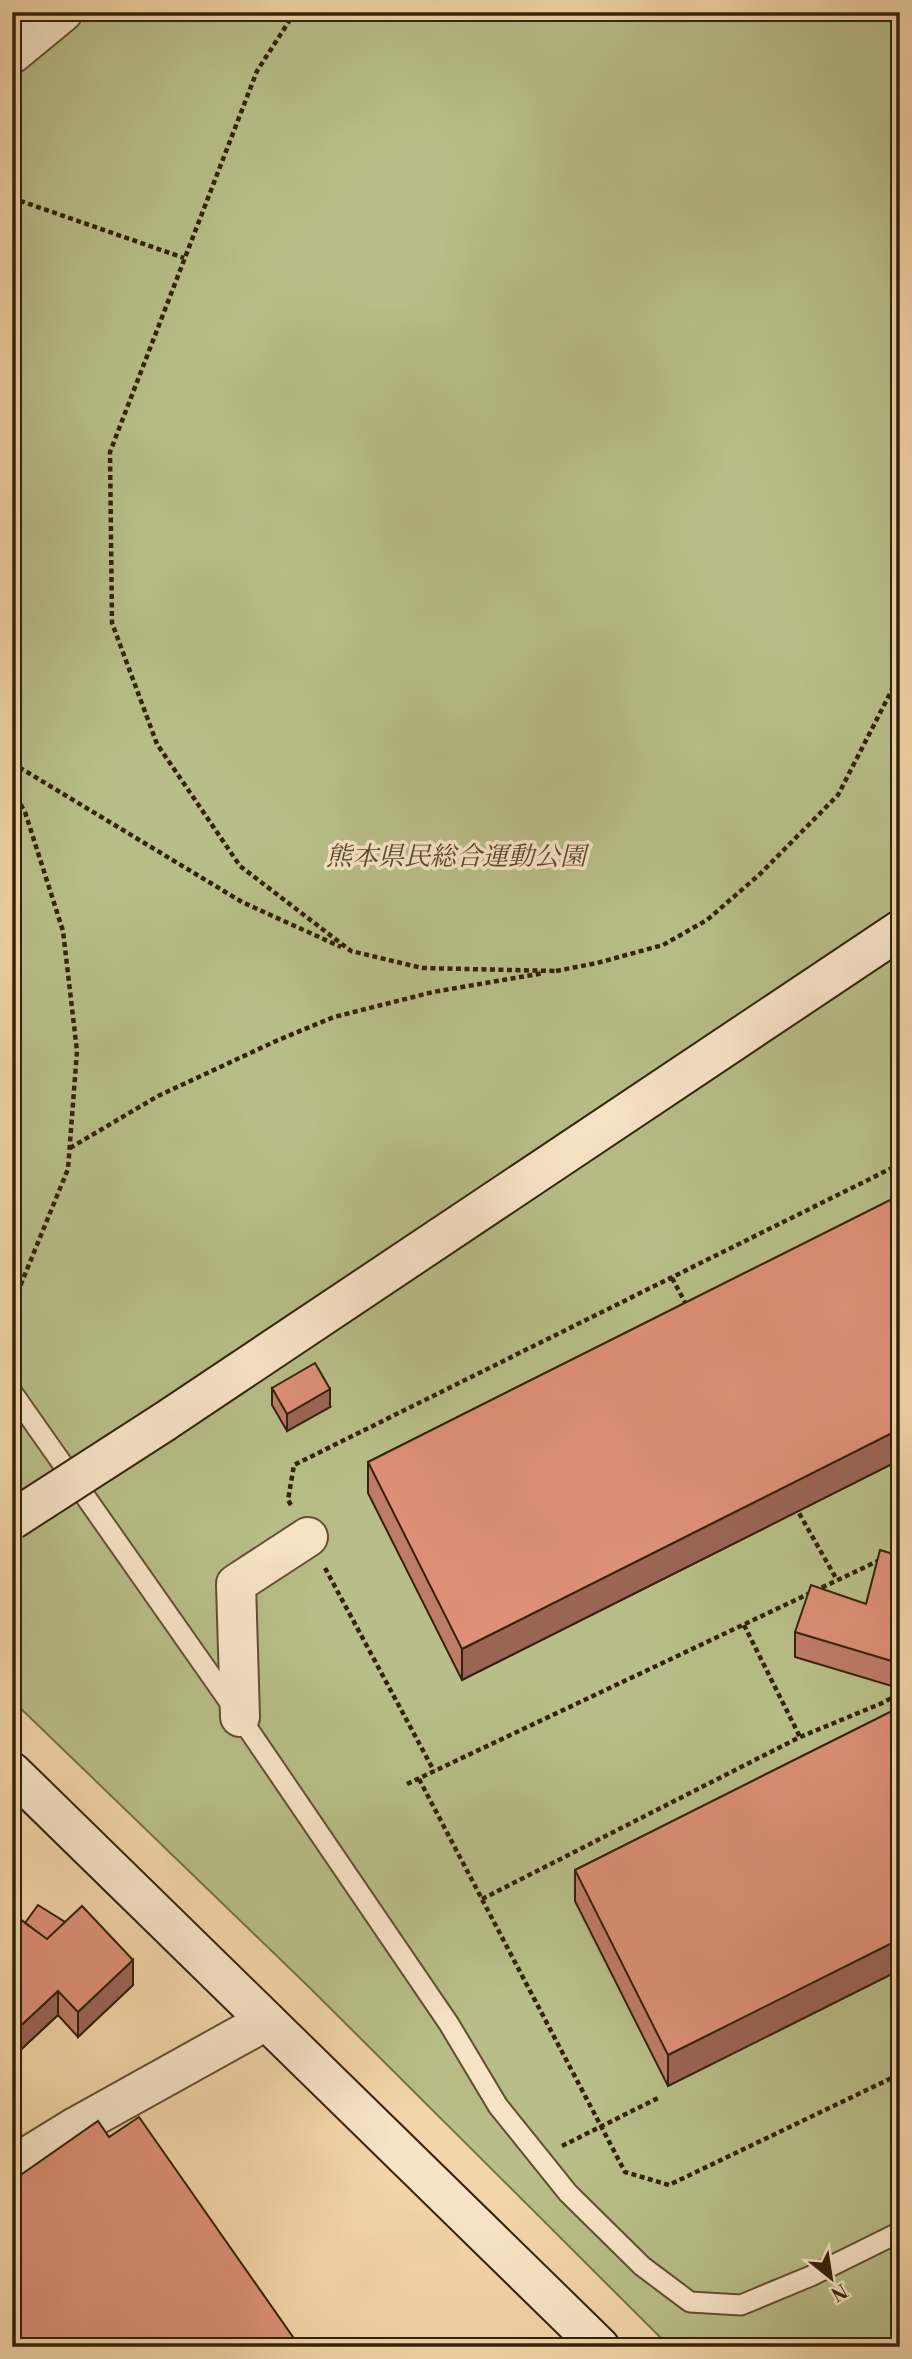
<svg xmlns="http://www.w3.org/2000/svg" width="912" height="2359" font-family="'Libre Bodoni','Noto Serif JP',serif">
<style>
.green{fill:#b8be89;stroke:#76704a;stroke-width:2}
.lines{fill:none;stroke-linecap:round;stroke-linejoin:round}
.lane-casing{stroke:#644f32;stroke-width:23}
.street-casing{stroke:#644f32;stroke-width:42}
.secondary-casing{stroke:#34220b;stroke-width:42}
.path{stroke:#34220b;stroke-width:4.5;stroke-dasharray:5 3.5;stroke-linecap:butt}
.lane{stroke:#f7e4c6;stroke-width:19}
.street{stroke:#f7e4c6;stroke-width:38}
.secondary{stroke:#f7e4c6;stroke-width:38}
.secondary-bridge-casing{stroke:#34220b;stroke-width:42;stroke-linecap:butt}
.secondary-bridge{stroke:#f7e4c6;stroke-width:38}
.wall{fill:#be7c67;stroke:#34220b;stroke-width:2}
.shaded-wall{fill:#9b6554;stroke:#34220b;stroke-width:2}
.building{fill:#dd9078;stroke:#34220b;stroke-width:2}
.labels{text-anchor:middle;stroke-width:7;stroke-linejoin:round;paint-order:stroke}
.park-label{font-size:26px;font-style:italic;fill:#55492a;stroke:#f7e4c6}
</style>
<rect width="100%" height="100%" fill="#f2d5a8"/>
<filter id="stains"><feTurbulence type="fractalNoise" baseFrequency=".00286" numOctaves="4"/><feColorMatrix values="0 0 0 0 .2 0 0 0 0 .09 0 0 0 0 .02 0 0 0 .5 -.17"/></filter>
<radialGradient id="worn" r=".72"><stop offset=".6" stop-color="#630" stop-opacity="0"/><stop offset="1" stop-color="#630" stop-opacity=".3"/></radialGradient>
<!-- green -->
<path class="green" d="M12,12H900V2347H674L662,2339L310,1988L12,1700Z"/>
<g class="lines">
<!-- lane casing -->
<g class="lane-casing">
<path id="lane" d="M12,1392L240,1717L449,2024L498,2106L568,2193L642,2266L690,2302L741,2305L811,2276L900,2232"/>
</g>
<!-- street casing -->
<g class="street-casing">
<path id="street" d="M12,54L63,12
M240,1717L236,1584L308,1537
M12,2166L77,2126L266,2021"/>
</g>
<!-- secondary casing -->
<g class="secondary-casing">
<path id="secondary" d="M164,1422L900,930
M12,1772L600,2347"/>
</g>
<!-- path -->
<path class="path" d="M295,12L257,71L110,452L112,623L157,744L240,866L351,951L422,968L557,971
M12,198L184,258
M12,763L242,902L341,947
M12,790L25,812L63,931L77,1051L68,1169L12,1306
M556,971L597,963L663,945L707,920L760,874L838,795L900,674
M70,1148L158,1096L276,1041L334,1017L433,992L544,973
M672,1278L688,1308
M291,1505L288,1500L294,1465L900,1164
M795,1506L837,1580
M888,1556L900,1551
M325,1568L434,1771
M744,1625L800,1737
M419,1779L625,2172L669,2185L900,2074
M407,1784L880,1560
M482,1899L800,1737L880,1704L900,1694
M562,2146L658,2098"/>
<!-- lane -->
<use href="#lane" class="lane"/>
<!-- street -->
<use href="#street" class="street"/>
<!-- secondary -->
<use href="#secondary" class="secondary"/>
<!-- secondary-bridge casing -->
<g class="secondary-bridge-casing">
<path id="secondary-bridge" d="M12,1520L164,1422"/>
</g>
<!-- secondary-bridge -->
<use href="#secondary-bridge" class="secondary-bridge"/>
</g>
<!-- wall -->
<path class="wall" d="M900,1195V1460L462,1680L368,1493V1462Z
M272,1388L330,1407L287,1431L272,1405Z
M900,1556L895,1687L795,1657V1632L866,1604Z
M900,1707V1970L668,2086L575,1901V1870Z
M12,1913L25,1923L133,1985L78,2037L58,2015L15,2055L12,2052Z"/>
<!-- shaded-wall -->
<path class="shaded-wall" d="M330,1389V1407L287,1431V1414Z
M900,1429V1460L462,1680V1649Z
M900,1648V1673L895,1687V1662Z
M900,1939V1970L668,2086V2055Z
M133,1960V1985L78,2037V2012Z
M58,1991V2015L15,2055V2031Z"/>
<!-- building -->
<path class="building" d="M900,1195V1429L462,1649L368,1462Z
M315,1363L330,1389L287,1414L272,1388Z
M880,1550L900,1556V1648L895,1662L795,1632L811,1585L866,1604Z
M900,1707V1939L668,2055L575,1870Z
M38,1905L65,1922L47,1939L25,1923Z
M82,1906L133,1960L78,2012L58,1991L15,2031L12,2027V1913L47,1939Z
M139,2117L300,2347H12V2181L98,2121L109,2137Z"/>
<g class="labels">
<!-- park labels -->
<g class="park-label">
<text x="456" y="865">熊本県民総合運動公園</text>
</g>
</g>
<!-- margin -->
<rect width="912" height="2359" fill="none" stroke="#f2d5a8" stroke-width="42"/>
<rect x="14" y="14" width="884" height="2331" fill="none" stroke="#34220b" stroke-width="3.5"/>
<rect x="21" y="21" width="870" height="2317" fill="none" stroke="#34220b" stroke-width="2"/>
<!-- north arrow -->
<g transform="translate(831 2278) rotate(150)" stroke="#f7e4c6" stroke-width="5" paint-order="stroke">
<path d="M0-5L12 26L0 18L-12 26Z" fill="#34220b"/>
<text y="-10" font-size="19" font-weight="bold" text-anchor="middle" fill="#34220b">N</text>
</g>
<rect width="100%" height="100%" filter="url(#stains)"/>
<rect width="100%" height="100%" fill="url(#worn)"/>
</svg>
